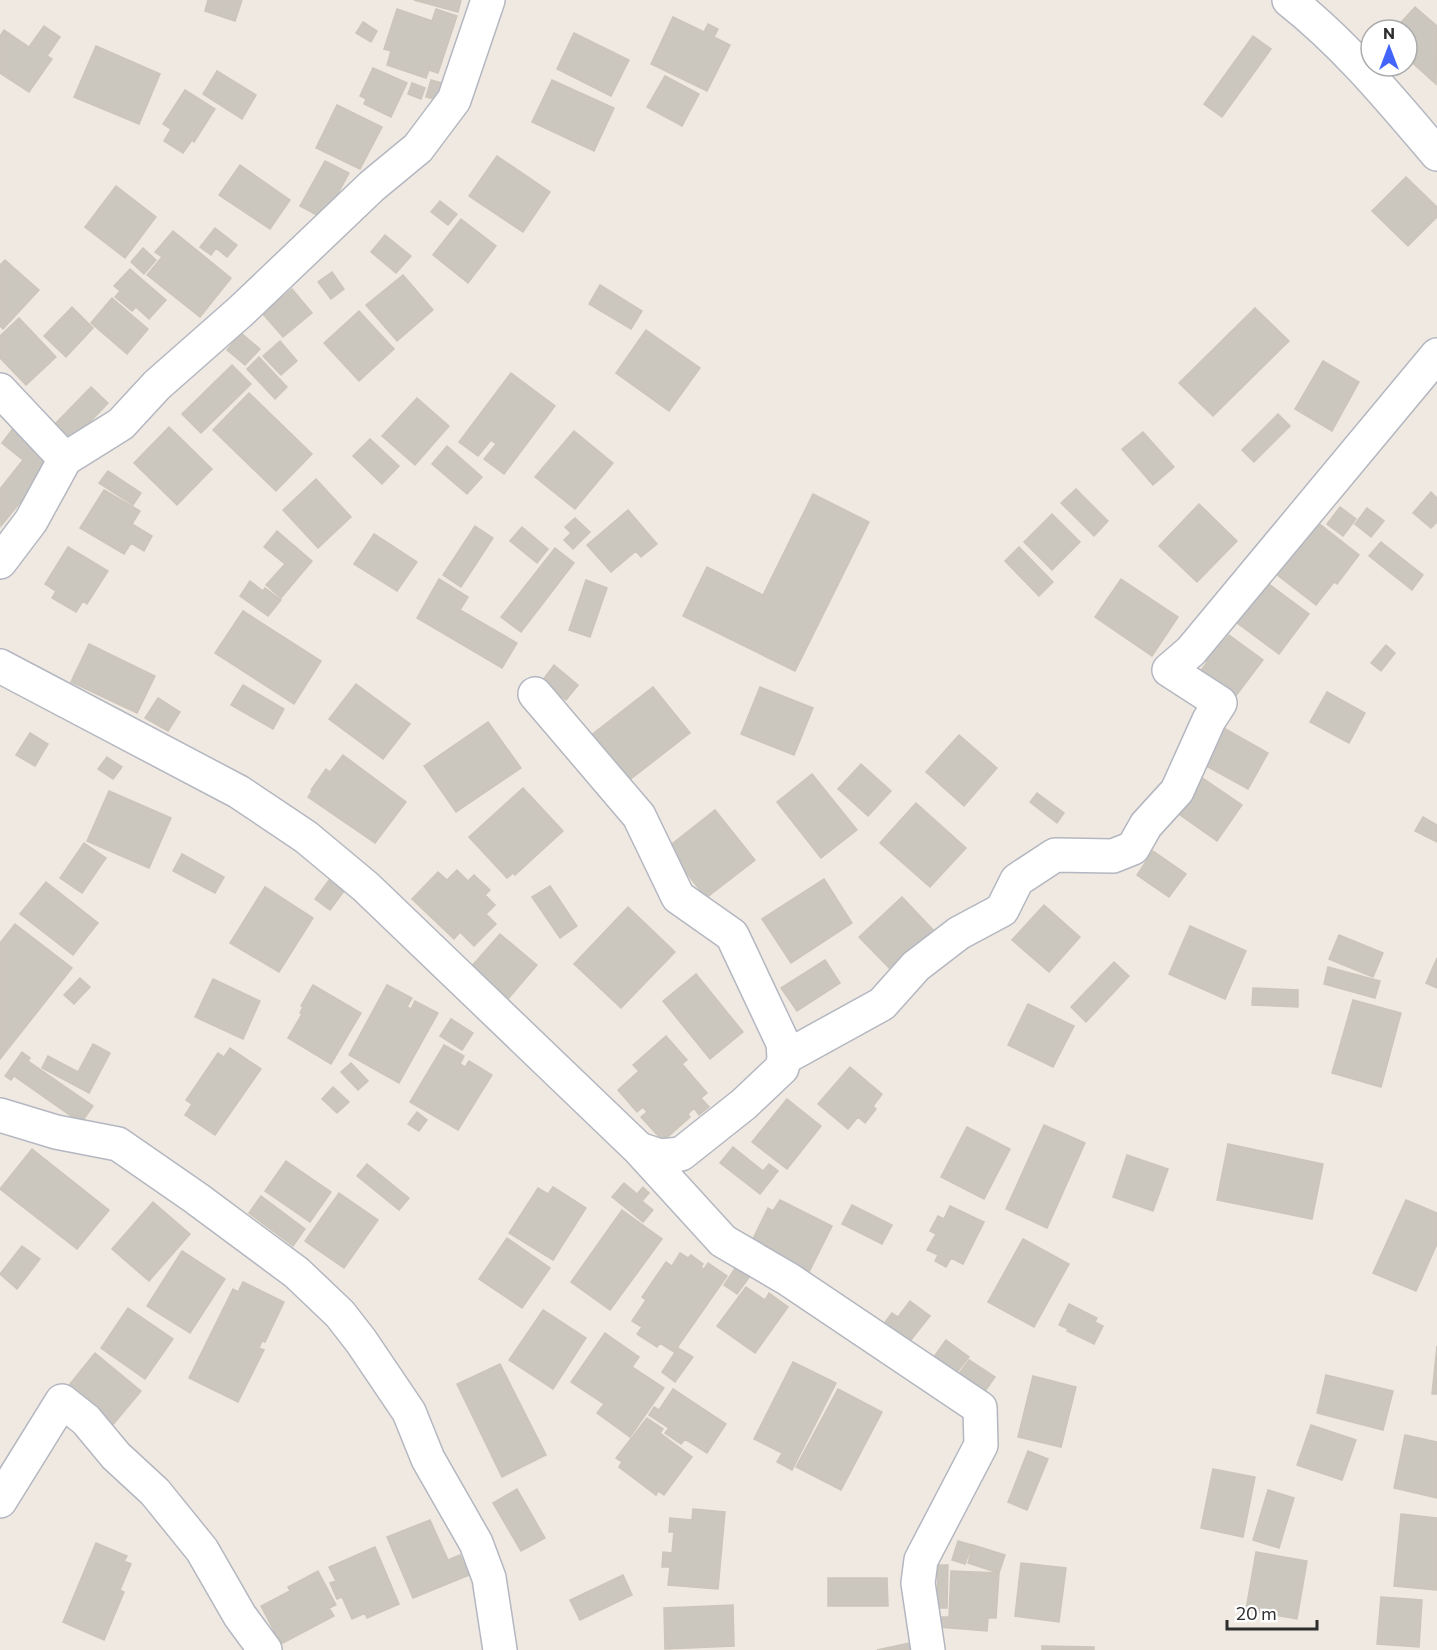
<svg xmlns="http://www.w3.org/2000/svg" width="1437" height="1650" font-family="Commissioner,sans-serif">
<style>
.building{fill:#cbc7bf;stroke:#cbc5ba;stroke-width:1.5}
.lines{fill:none;stroke-linecap:round;stroke-linejoin:round}
.street-casing{stroke:#b4b7c1;stroke-width:36}
.street{stroke:#fff;stroke-width:33}
</style>
<rect width="100%" height="100%" fill="#efe9e1"/>
<!-- building -->
<path class="building" d="M208,0H242L235,21L205,11Z
M414,0H461L458,12Z
M1415,7L1437,26L1436,84L1407,58V30H1394Z
M397,9L432,21L436,9L457,16L438,73L429,70L426,78L387,65L391,51L384,49Z
M673,17L704,32L708,24L718,29L714,37L730,45L707,91L651,64Z
M363,22L377,31L371,42L356,33Z
M44,26L60,37L47,56L52,59L29,92L0,73V36L4,30L29,47Z
M574,33L629,60L611,96L557,69Z
M1253,36L1271,49L1222,117L1204,104Z
M96,46L160,74L139,124L74,97Z
M373,68L407,83L391,117L364,104L366,99L360,96Z
M217,71L256,95L242,119L203,94Z
M665,76L699,94L682,126L647,107Z
M431,80L446,84L441,101L426,97Z
M552,80L614,108L594,151L532,122Z
M412,83L425,88L421,99L408,94Z
M185,90L215,109L194,142L192,140L183,153L164,141L171,129L163,124Z
M337,105L382,127L360,169L316,148Z
M497,156L550,192L523,232L469,196Z
M325,161L349,173L324,219L300,206Z
M240,165L290,200L270,229L219,195Z
M1406,177L1437,207V217L1408,246L1372,211Z
M116,186L156,217L125,258L85,227Z
M440,201L457,214L448,225L431,212Z
M461,219L496,246L468,283L433,255Z
M215,228L237,245L227,257L216,248L211,255L200,247Z
M173,231L231,278L200,317L147,275L162,257L155,252Z
M385,235L411,256L396,273L371,252Z
M143,248L156,260L144,274L131,262Z
M5,260L39,290L3,329L0,326V265Z
M130,269L166,300L149,319L136,307L132,311L115,297L120,291L114,286Z
M332,272L344,289L331,299L318,282Z
M403,275L433,310L397,341L366,305Z
M600,285L642,311L631,329L589,304Z
M292,289L312,313L283,337L263,314Z
M112,298L148,329L127,354L91,323Z
M72,307L93,328L66,357L44,336Z
M1255,308L1289,341L1213,416L1179,383Z
M359,311L394,349L359,381L324,343Z
M19,318L56,357L26,385L0,358V336Z
M646,330L700,368L669,411L616,373Z
M241,333L260,349L245,365L227,350Z
M280,341L297,361L281,375L263,356Z
M259,357L287,387L275,399L247,369Z
M1323,361L1359,382L1332,431L1295,409Z
M232,365L251,384L201,433L182,414Z
M511,373L555,406L504,474L484,459L496,444L491,440L478,456L459,442Z
M91,387L108,403L71,442L54,425Z
M249,393L312,454L276,491L213,430Z
M417,398L449,426L415,465L382,436Z
M1278,414L1290,426L1254,462L1242,450Z
M14,427L55,459L1,526L0,489L23,460L2,443Z
M169,427L212,469L177,505L134,463Z
M574,431L613,463L575,509L535,477Z
M1143,432L1174,467L1153,485L1122,449Z
M370,439L399,466L382,484L353,456Z
M447,446L482,477L467,494L432,464Z
M108,471L141,493L133,505L99,483Z
M316,479L351,517L318,548L283,510Z
M1076,489L1108,521L1094,536L1061,503Z
M104,490L140,511L132,524L152,536L144,551L131,543L124,554L80,528Z
M1431,492L1437,498V522L1431,528L1413,513Z
M813,494L869,522L795,671L683,616L707,567L763,595Z
M1199,504L1237,541L1197,582L1159,546Z
M1340,507L1356,519L1343,536L1327,524Z
M1367,508L1384,521L1371,537L1355,524Z
M628,510L657,544L641,557L636,551L611,572L587,545Z
M1052,514L1080,542L1052,570L1024,542Z
M575,518L590,532L573,549L564,540L571,533L565,527Z
M1312,518L1359,555L1337,584L1334,582L1316,605L1271,570Z
M475,526L493,538L461,587L443,575Z
M522,527L548,549L537,563L510,541Z
M277,531L312,561L281,598L266,585L285,564L264,547Z
M374,534L417,562L397,591L354,564Z
M1381,542L1423,575L1412,590L1369,556Z
M68,547L108,571L87,604L83,601L76,612L52,598L56,591L45,584Z
M1019,547L1053,582L1039,596L1005,561Z
M555,548L574,563L521,632L501,617Z
M439,579L468,597L460,610L517,643L502,668L417,618Z
M1121,579L1178,617L1152,656L1095,617Z
M586,580L607,588L590,637L569,630Z
M250,581L263,591L265,588L281,600L268,616L240,596Z
M1266,582L1309,614L1279,654L1236,622Z
M243,611L321,661L294,704L215,653Z
M1229,635L1263,660L1232,701L1198,675L1207,662L1203,658L1219,638L1223,642Z
M89,644L155,676L137,713L71,682Z
M1386,645L1395,653L1381,671L1371,663Z
M554,665L578,685L566,700L542,681Z
M356,684L410,724L383,759L329,719Z
M243,685L284,709L273,729L231,705Z
M653,687L690,733L623,785L586,739Z
M760,687L813,708L794,755L741,734Z
M1327,692L1365,713L1349,743L1310,722Z
M158,698L180,712L168,731L145,718Z
M488,722L521,768L456,812L424,766Z
M1220,726L1268,753L1248,789L1199,762Z
M30,733L48,744L35,766L16,755Z
M959,735L997,768L964,806L926,772Z
M343,755L406,802L375,843L308,797L312,791L311,790L326,769L330,772Z
M107,757L122,767L113,779L98,769Z
M861,764L891,791L868,816L838,789Z
M812,774L857,830L821,858L777,802Z
M1201,777L1242,805L1217,841L1176,812Z
M523,788L563,831L515,875L513,873L507,878L469,837Z
M109,791L171,818L149,868L87,841Z
M1037,793L1064,813L1057,823L1030,802Z
M916,803L966,848L930,887L880,843Z
M715,810L755,860L706,898L667,848Z
M1423,817L1437,825V842L1415,831Z
M84,843L106,858L82,893L60,878Z
M1153,851L1186,874L1169,897L1137,875Z
M182,854L224,877L215,893L173,871Z
M457,870L468,881L474,875L490,890L485,895L495,905L486,914L496,924L474,946L460,932L454,939L412,899L438,872L447,880Z
M824,879L852,923L791,963L762,919Z
M329,880L344,891L330,910L315,899Z
M46,882L98,923L73,955L20,914Z
M550,886L577,926L560,938L532,897Z
M265,887L313,918L279,972L230,943Z
M902,897L936,933L893,972L859,937Z
M1044,905L1080,937L1049,972L1012,940Z
M628,907L675,952L621,1008L574,964Z
M15,924L72,968L0,1059V943Z
M1190,926L1246,951L1225,999L1169,974Z
M500,934L537,965L508,999L471,967Z
M1339,935L1383,953L1373,977L1329,959Z
M1437,958V988L1426,983Z
M825,960L840,983L797,1011L781,988Z
M1114,962L1129,976L1086,1022L1071,1007Z
M1328,967L1380,981L1375,998L1324,984Z
M696,974L743,1032L710,1059L663,1001Z
M80,978L90,987L74,1004L64,995Z
M213,979L260,1001L243,1039L195,1017Z
M313,985L361,1013L331,1064L288,1038L302,1014L300,1013L303,1007L301,1006Z
M387,985L412,998L407,1007L411,1009L415,1001L438,1013L399,1083L349,1055Z
M1253,988L1298,990V1007L1252,1005Z
M1353,1000L1401,1013L1381,1087L1332,1073Z
M1028,1004L1074,1026L1053,1067L1008,1045Z
M451,1019L473,1033L462,1050L440,1036Z
M666,1036L687,1060L682,1064L707,1093L701,1098L709,1107L699,1115L694,1108L688,1114L690,1117L663,1141L641,1117L647,1112L643,1107L637,1112L618,1090L639,1071L633,1065Z
M93,1044L110,1053L89,1093L42,1068L48,1056L78,1072Z
M444,1045L464,1056L460,1064L465,1067L469,1061L492,1075L458,1130L410,1102Z
M230,1048L261,1069L215,1135L185,1115L192,1104L186,1100L218,1053L224,1057Z
M22,1052L30,1058L28,1061L93,1106L81,1123L14,1076L11,1080L5,1076Z
M351,1063L368,1081L358,1090L341,1072Z
M850,1067L882,1094L873,1106L876,1109L865,1123L858,1117L848,1129L818,1104Z
M333,1087L349,1102L337,1113L322,1099Z
M787,1099L821,1126L787,1169L752,1142Z
M417,1112L427,1120L419,1131L408,1124Z
M1044,1125L1085,1143L1047,1228L1006,1209Z
M967,1127L1010,1149L984,1199L941,1177Z
M1228,1144L1323,1164L1312,1219L1217,1200Z
M733,1147L763,1171L769,1164L778,1171L760,1194L720,1163Z
M32,1149L109,1210L77,1249L0,1189Z
M1127,1155L1168,1169L1153,1211L1113,1197Z
M286,1161L331,1192L310,1222L265,1191Z
M367,1164L409,1198L399,1210L357,1176Z
M624,1183L637,1194L643,1187L649,1193L642,1201L653,1210L643,1222L612,1197Z
M553,1187L586,1208L553,1260L509,1233L538,1188L548,1194Z
M339,1193L378,1220L344,1268L305,1241Z
M261,1196L305,1229L293,1246L249,1213Z
M780,1200L832,1226L807,1276L749,1247L768,1208L773,1211Z
M1406,1200L1437,1213V1244L1416,1291L1373,1273Z
M153,1202L190,1234L149,1281L112,1249Z
M852,1205L892,1225L882,1244L842,1224Z
M950,1206L984,1222L963,1264L951,1258L946,1267L935,1261L938,1255L927,1250L936,1234L930,1231L938,1216L944,1219Z
M622,1210L662,1239L610,1310L571,1282Z
M507,1238L550,1268L522,1308L479,1279Z
M1023,1239L1069,1264L1034,1327L988,1302Z
M22,1246L40,1259L17,1289L0,1274Z
M182,1251L225,1279L190,1333L147,1306Z
M680,1253L688,1258L691,1255L703,1264L701,1267L704,1269L708,1263L727,1276L674,1352L660,1343L657,1347L637,1334L642,1327L632,1321L646,1300L642,1297L666,1262L672,1266Z
M736,1267L750,1276L737,1294L724,1285Z
M243,1282L284,1302L265,1342L262,1341L259,1348L264,1350L238,1402L189,1378L233,1289L238,1292Z
M746,1287L765,1300L769,1293L788,1307L755,1353L717,1326Z
M910,1301L930,1316L903,1350L878,1331L892,1313L898,1317Z
M1069,1304L1097,1318L1095,1322L1103,1326L1094,1344L1067,1331L1068,1329L1059,1325Z
M128,1308L173,1339L145,1379L101,1348Z
M543,1310L586,1338L553,1389L509,1360Z
M605,1333L639,1357L632,1367L664,1388L630,1437L597,1413L604,1404L571,1382Z
M946,1340L969,1357L950,1381L928,1365Z
M1437,1346V1394H1432Z
M678,1348L693,1357L675,1382L662,1372Z
M95,1353L141,1391L111,1427L66,1389Z
M969,1360L995,1377L978,1401L952,1383Z
M793,1362L836,1383L792,1470L777,1462L782,1453L754,1439Z
M500,1364L546,1455L502,1477L457,1384Z
M1326,1375L1393,1391L1383,1430L1317,1413Z
M1033,1376L1076,1387L1061,1447L1018,1437Z
M673,1389L726,1424L707,1453L685,1439L681,1444L665,1433L669,1428L649,1415L654,1407L659,1410Z
M838,1389L882,1412L841,1490L796,1467Z
M647,1418L663,1429L660,1433L692,1457L664,1495L658,1491L656,1495L619,1467L622,1462L616,1458Z
M1311,1425L1356,1440L1342,1480L1297,1465Z
M1405,1435L1437,1442V1498L1394,1488Z
M1028,1451L1048,1459L1027,1510L1008,1502Z
M1213,1469L1255,1477L1243,1537L1201,1528Z
M517,1489L545,1538L521,1551L493,1503Z
M1268,1490L1294,1498L1279,1548L1253,1540Z
M693,1509L725,1512L718,1589L668,1585L670,1567H662L663,1552L672,1553L674,1532H669L670,1518L692,1520Z
M1401,1514L1437,1518V1590L1394,1586Z
M430,1520L448,1560L460,1555L469,1575L413,1598L387,1537Z
M958,1541L972,1545L965,1564L952,1560Z
M96,1543L127,1556L124,1561L131,1564L120,1590L124,1592L104,1640L63,1622Z
M973,1545L1005,1555L999,1573L968,1563Z
M375,1547L399,1604L367,1618L365,1613L352,1619L342,1597L337,1599L330,1583L336,1581L329,1567Z
M1256,1552L1307,1561L1297,1619L1246,1610Z
M1021,1563L1066,1568L1059,1622L1015,1616Z
M938,1565H948L947,1608H937Z
M318,1571L336,1605L329,1608L334,1616L281,1644L261,1606L290,1591L288,1587Z
M951,1571L999,1573L996,1618H988L987,1631L939,1627L940,1617H949Z
M623,1575L632,1595L580,1620L570,1600Z
M828,1578H887L888,1606H828Z
M1381,1597L1422,1600L1419,1647L1377,1644Z
M733,1605L734,1646L665,1649L664,1608Z
M910,1643L912,1650H877Z
M1042,1646L1094,1647V1650H1042Z"/>
<g class="lines">
<!-- street casing -->
<g class="street-casing">
<path id="street" d="M1289,0C1345,44 1391,100 1437,154
M0,390L65,459
M0,562L31,521L65,459L121,424L157,385L241,311L372,186L418,148L454,100L488,0
M0,666L239,792L306,837L366,887L639,1149L723,1241L788,1279L980,1408L981,1445L921,1560L918,1583L928,1650
M535,694L639,816L678,897L732,935L783,1043L784,1058L782,1068L744,1104L681,1154L660,1156L639,1149
M784,1058L882,1004L916,966L959,933L1002,910L1017,880L1055,855L1113,856L1133,848L1146,825L1177,791L1209,720L1220,703L1169,670L1191,651L1437,355
M0,1115L56,1132L118,1144L196,1198L297,1273L340,1314L361,1341L409,1412L428,1459L476,1543L489,1578L500,1650
M0,1501L62,1401L86,1420L116,1456L155,1492L202,1550L240,1616L265,1650"/>
</g>
<!-- street -->
<use href="#street" class="street"/>
</g>
<!-- north arrow -->
<g transform="translate(1389 48)"><circle r="28" fill="#ffffff" stroke="#ababab" stroke-width="1.5"/>
<path d="M0-4.5L10 22L0 15L-10 22Z" fill="#4264fb"/>
<text y="-9" font-size="16" font-weight="bold" text-anchor="middle" fill="#2e2e2e">N</text>
</g>
<!-- scale -->
<path d="M1227 1620v9h90v-9" fill="none" stroke="#2e2e2e" stroke-width="3"/>
<text x="1236" y="1620" font-size="18" fill="#2e2e2e" stroke="#ffffff" stroke-width="4.5" paint-order="stroke">20 m</text>
</svg>
